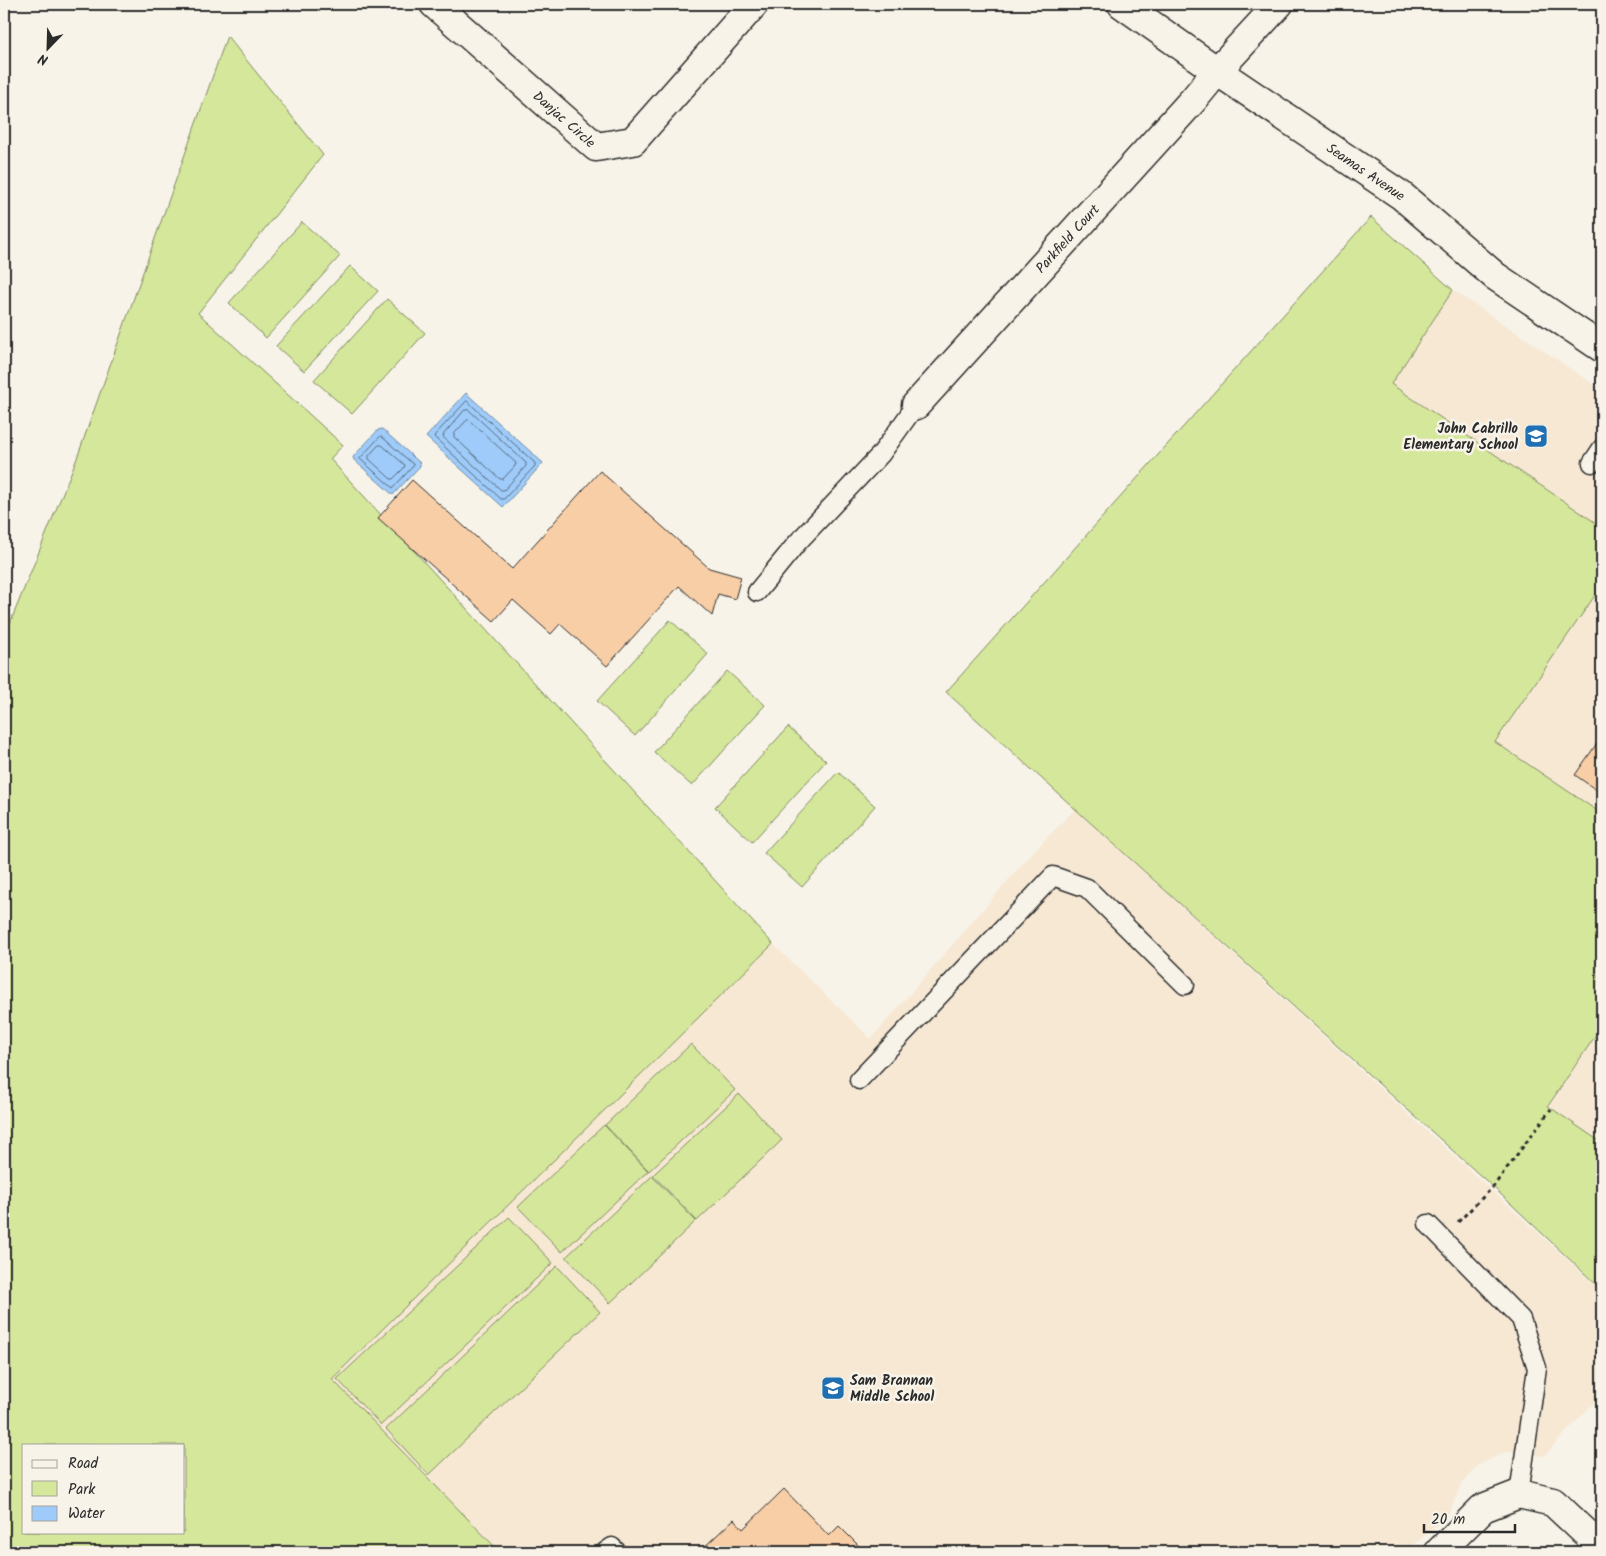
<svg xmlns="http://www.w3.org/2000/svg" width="1606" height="1556" font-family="Kalam,sans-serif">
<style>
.built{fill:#f7e8d4}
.green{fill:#d4e79b;stroke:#808963;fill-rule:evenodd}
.water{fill:#9ecbf9;stroke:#708ba7}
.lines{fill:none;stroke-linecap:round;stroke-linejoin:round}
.shore{stroke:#596b7d;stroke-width:1}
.building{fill:#f8cea7;stroke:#2b2b2b}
.lane-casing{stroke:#2b2b2b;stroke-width:21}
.street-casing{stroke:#2b2b2b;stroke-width:31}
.secondary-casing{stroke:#2b2b2b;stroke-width:31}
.path{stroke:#2b2b2b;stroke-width:3;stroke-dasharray:4 4;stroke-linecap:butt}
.lane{stroke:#f7f3e8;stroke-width:18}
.street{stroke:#f7f3e8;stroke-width:28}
.secondary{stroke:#f7f3e8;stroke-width:28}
.labels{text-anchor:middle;stroke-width:5;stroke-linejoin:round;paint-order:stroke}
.street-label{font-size:14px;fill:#2b2b2b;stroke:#f7f3e8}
.poi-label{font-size:14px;font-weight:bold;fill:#2b2b2b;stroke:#f7f3e8;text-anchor:end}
</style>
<rect width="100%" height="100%" fill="#f7f3e8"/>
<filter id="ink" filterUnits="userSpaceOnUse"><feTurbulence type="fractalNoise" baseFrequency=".02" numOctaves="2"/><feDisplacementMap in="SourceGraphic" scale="10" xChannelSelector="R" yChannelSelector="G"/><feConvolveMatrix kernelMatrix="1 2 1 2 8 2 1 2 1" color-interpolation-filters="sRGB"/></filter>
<g filter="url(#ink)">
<!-- built -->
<path class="built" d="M1453,290L1602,390V527L1391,383Z
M1602,585V814L1495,742Z
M1075,809L1602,1291V1394L1543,1457L1525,1452H1505L1477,1466L1462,1483L1449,1513L1407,1552H500L332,1379L773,944L871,1039L1029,856Z
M1602,1026V1143L1548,1107Z"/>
<!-- green -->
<path class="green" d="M227,36L323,155L198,313L343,445L330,459L773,944L332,1379L500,1552H4V638L77,458ZM24,1445H184V1532H24Z
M1371,217L1453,290L1391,384L1602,527V585L1495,742L1602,814V1026L1548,1106L1602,1143V1290L1493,1187L946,692Z
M302,222L340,256L266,338L229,303Z
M350,266L378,291L304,371L276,346Z
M387,299L425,333L352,414L314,380Z
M670,620L708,654L635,736L597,701Z
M727,671L765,705L692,786L654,752Z
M788,727L826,761L752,842L715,807Z
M838,772L875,806L802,887L764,853Z
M691,1044L735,1090L649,1171L605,1125Z
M739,1094L782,1140L697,1221L653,1175Z
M604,1125L648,1171L562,1252L518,1207Z
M652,1176L696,1221L610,1303L566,1257Z
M509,1217L553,1263L381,1425L337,1379Z
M557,1266L600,1312L429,1475L386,1429Z"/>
<!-- water -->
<path class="water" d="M466,393L543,463L503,507L426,437Z
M382,429L420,463V466L393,495L354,460L353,457L378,430Z"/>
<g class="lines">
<!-- shore -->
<path class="shore" d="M467,401L535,463V466L504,499H501L434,437L435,435Z
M465,410H469L526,463V466L504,490H501L443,437L444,434Z
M469,420L516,463L515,466L503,479H500L454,437V434L466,421Z
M381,436L414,465L393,488L360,459Z
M379,445H382L405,465L404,468L393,479H391L369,459V456Z"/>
</g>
<!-- building -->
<path class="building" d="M600,471L709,568L741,577L735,599L718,594L712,616L679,586L607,666L560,624L551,634L513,600L494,621L378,518L412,480L512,569Z
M1602,736V794L1575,775Z
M784,1489L829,1536L839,1526L865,1552H699L734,1519L743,1529Z"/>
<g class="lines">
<!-- lane casing -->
<g class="lane-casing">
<path id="lane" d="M1592,463L1602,448
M757,592L797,543L881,454L916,405
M859,1080L1053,876L1087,888L1185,985
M1428,1224L1521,1319L1537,1368L1519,1494
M605,1552L612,1547L617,1552"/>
</g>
<!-- street casing -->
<g class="street-casing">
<g id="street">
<path id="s1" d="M434,4L596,147L633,141L754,4"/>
<path id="s2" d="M916,405L1194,99L1217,71L1279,4"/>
<path d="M1439,1552L1483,1508L1519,1494L1553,1502L1602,1548"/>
</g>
</g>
<!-- secondary casing -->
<g class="secondary-casing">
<g id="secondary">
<path id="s3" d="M1122,4L1217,71L1402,196L1495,276L1602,348"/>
</g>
</g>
<!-- path -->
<path class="path" d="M1458,1222L1493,1187L1551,1109"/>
<!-- lane -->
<use href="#lane" class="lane"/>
<!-- street -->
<use href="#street" class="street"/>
<!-- secondary -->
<use href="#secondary" class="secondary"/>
</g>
</g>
<!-- icons -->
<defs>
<g id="school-square" transform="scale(1.25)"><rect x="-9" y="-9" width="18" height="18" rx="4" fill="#1f6fb2" stroke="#f7f3e8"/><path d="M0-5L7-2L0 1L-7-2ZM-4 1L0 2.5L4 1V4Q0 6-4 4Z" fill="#fff"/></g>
</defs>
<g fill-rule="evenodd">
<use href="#school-square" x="1536" y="436"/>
<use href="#school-square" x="833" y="1388"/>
</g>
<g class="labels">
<!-- street labels -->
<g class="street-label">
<text dy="5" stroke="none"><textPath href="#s1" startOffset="174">Danjac Circle</textPath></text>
<text dy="5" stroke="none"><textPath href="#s3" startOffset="296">Seamas Avenue</textPath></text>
<text dy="5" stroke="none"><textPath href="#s2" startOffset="225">Parkfield Court</textPath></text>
</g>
<!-- poi labels -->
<g class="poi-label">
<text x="1518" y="433">John Cabrillo<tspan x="1518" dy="16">Elementary School</tspan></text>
<text x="850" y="1385" text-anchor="start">Sam Brannan<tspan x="850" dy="16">Middle School</tspan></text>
</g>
</g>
<!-- margin -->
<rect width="1606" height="1556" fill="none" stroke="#f7f3e8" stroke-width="20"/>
<rect x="10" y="10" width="1586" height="1536" fill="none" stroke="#2b2b2b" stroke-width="2" filter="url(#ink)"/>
<!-- legend -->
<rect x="22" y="1444" width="162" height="90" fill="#f7f3e8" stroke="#a5a39c"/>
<rect x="32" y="1460" width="25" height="8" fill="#f7f3e8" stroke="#a5a39c"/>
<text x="68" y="1468" font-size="15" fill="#2b2b2b">Road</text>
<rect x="32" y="1481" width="25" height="15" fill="#d4e79b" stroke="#a5a39c"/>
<text x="68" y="1494" font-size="15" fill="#2b2b2b">Park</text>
<rect x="32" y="1506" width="25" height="15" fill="#9ecbf9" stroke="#a5a39c"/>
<text x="68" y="1518" font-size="15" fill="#2b2b2b">Water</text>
<!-- north arrow -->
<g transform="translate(48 48) rotate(203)" stroke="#f7f3e8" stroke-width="4" paint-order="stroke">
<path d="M0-4L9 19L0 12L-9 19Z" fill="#2b2b2b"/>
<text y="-8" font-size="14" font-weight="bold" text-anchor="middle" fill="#2b2b2b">N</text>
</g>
<!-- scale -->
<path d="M1424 1524v8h91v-8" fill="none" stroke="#2b2b2b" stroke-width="2.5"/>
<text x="1431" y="1524" font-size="15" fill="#2b2b2b" stroke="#f7f3e8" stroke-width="4" paint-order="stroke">20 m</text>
</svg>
